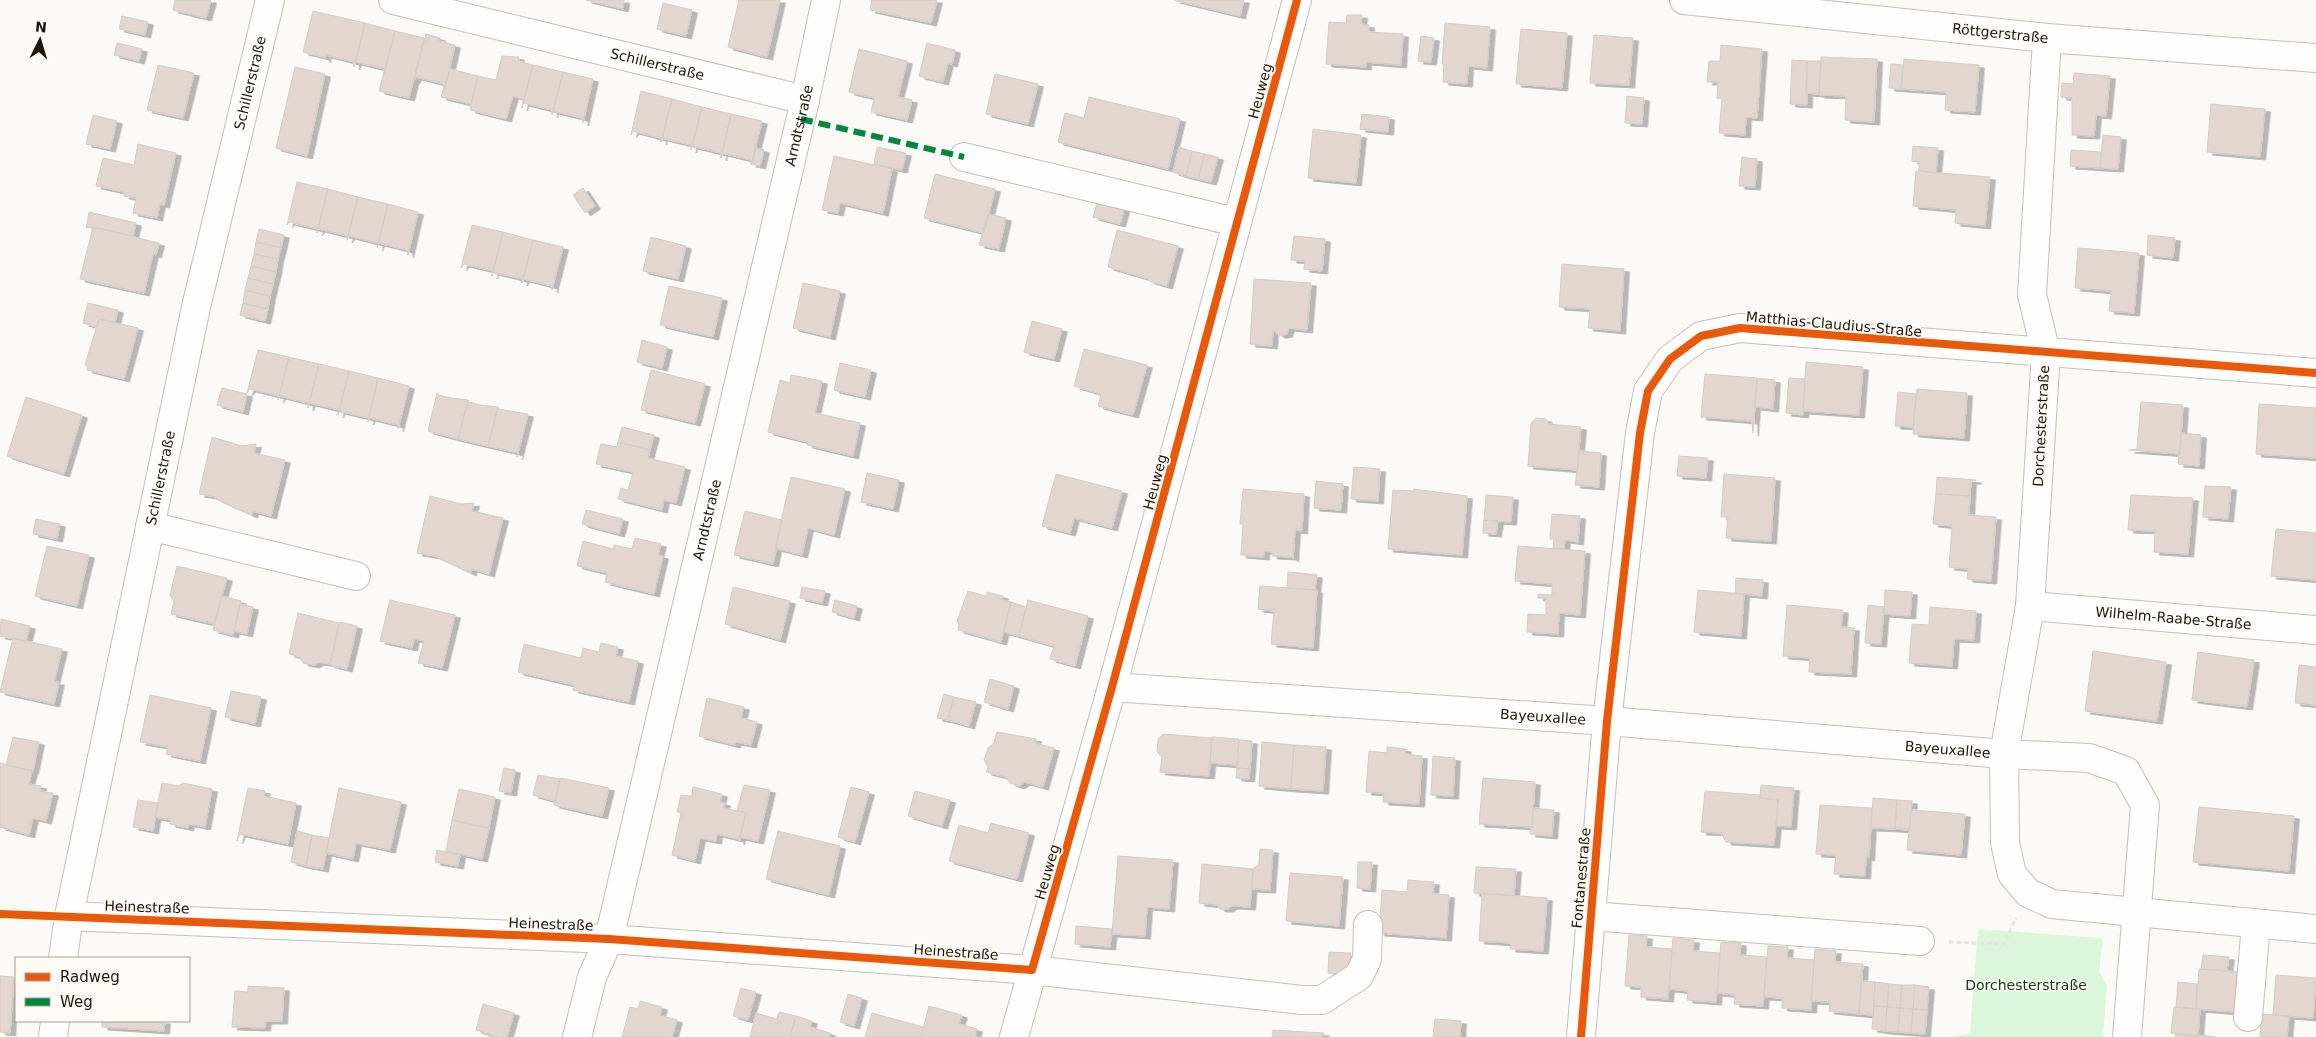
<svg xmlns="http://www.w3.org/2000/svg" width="2316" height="1037" font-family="'DejaVu Sans',sans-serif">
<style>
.green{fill:#dcf6dc}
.building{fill:#e2d6cf;stroke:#d3ccc7;filter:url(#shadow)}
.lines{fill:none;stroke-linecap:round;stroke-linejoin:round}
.minor-casing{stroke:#c4bfb9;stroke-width:30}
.path{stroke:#e5e4e3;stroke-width:3;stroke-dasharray:5 2.5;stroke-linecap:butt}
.minor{stroke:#fffefe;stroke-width:28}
.quiet{stroke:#00873e;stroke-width:6;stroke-dasharray:12 6;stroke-linecap:butt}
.cycleway-casing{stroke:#fffaf4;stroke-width:11}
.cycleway{stroke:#e8590c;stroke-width:8}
.labels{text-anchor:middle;stroke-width:4;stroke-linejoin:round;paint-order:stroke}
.street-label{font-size:14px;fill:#1e160b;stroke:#fffaf4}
.park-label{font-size:14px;fill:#063f15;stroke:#fffaf4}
</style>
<defs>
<filter id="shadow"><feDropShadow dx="5.5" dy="3" stdDeviation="0" flood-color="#0004"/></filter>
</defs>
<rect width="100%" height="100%" fill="#fcfaf7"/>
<!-- green -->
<path class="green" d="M1978,929L2103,938L2099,972L2107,985L2103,1037H1951L1970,1033Z"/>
<!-- building -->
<path class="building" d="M175,0H211L206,18L173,10Z
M586,0H624L623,8V9Z
M739,0H780L767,57L728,47Z
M872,0H937L931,23L870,10Z
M1174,0H1244L1240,16Z
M663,3L692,10L686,36L657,29Z
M313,11L365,23L354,67V62L326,55L325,60L324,57L303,52Z
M1347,15H1362L1361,24L1369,25V32L1403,34L1401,65L1366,62V67L1326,64L1329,22L1346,23Z
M122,16L148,22L145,35L119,29Z
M365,23L395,31L384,74L385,69L356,62L354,67Z
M1445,23L1490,27L1487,68L1468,66L1467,84L1443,82L1444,64H1442Z
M1521,29L1567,33L1562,88L1516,84Z
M395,31L424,38L409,98L379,91Z
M426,34L440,38L439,41L455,45L445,89L443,88L444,84L416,77L414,81Z
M1594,35L1633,38L1629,85L1590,83Z
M1421,36L1434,38L1431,62L1418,61Z
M117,43L142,49L139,61L114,55Z
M927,43L955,50L952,64L948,63L943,82L919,76Z
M1721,45L1762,49L1757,118L1746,117L1745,135L1719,133L1722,99L1717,98L1718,82H1707L1709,61H1720Z
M859,49L907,61L898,97L912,100L907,120L871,112L874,98L849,92Z
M502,56L519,57L518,61L533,65L522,108L523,99L513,96L506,119L470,110L478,76L496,80Z
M1821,57L1877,59L1874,122L1845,120L1846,96L1819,95Z
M1904,59L1979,65L1975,112L1945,110L1946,92L1901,89Z
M1792,60L1807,61V105L1790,104Z
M1807,61H1821L1819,94L1806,93Z
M1891,64L1903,65L1901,89L1889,88Z
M158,65L194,73L183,118L147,110Z
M533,65L563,72L552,115V110L523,103L522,108Z
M295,67L325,74L307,156L276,148Z
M450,69L478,76L471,104L441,97Z
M563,72L593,79L583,123L582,118L553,111Z
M2074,73L2110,76L2106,116L2096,115L2094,136L2072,135V98L2061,97L2062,83L2073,84Z
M995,74L1038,84L1028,124L986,114Z
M641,91L672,99L661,142V138L633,131L631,135Z
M1627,96L1644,98L1642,124L1625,123Z
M1089,97L1180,119L1168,169L1058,142L1065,113L1084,118Z
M672,99L702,107L691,150V145L662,138L661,142Z
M2211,104L2265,109L2260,157L2207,152Z
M702,107L731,114L721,158V153L692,146L691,150Z
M731,114L762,121L751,165V160L722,153L721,158Z
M1362,114L1389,117L1388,132L1360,129Z
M93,115L117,121L110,149L86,144Z
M1313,129L1361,135L1356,183L1308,178Z
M2103,135L2121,137L2118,169L2100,168Z
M138,144L176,153L164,205L160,204L157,218L133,213L136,198L124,196V192L96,186L103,158L134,165Z
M1913,146L1938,148L1936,173L1919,171V162L1912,161Z
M877,147L906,153L902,170L874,164Z
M1179,147L1192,151L1186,176L1173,172Z
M756,148L764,150L760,166L752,164Z
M2071,150L2101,152L2100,168L2070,166Z
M1192,151L1205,154L1198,179L1186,176Z
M1205,154L1218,157L1211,182L1198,179Z
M834,156L892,169L883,213L840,203L838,213L822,210Z
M1742,157L1757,159L1755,187L1739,186Z
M1916,171L1990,177L1985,226L1955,223L1956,210L1913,206Z
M935,174L995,189L984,233L924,218Z
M297,182L328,189L317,233L318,229L289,222L287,225Z
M583,188L595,206L585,213L573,195Z
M328,189L358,197L347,240L348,236L319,229L317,233Z
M358,197L388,204L377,248L378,243L349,236L347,240Z
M1098,200L1125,206L1120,224L1093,217Z
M388,204L418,212L408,255L407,250L379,243L377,248Z
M89,212L136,223L133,236L93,227L86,228Z
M988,214L1006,218L999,249L979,245Z
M472,225L503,232L492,276L493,271L464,264L461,268Z
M93,227L159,243L156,255L153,254L144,293L80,279Z
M259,229L284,235L281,248L256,242Z
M1117,230L1178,246L1167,286L1149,281V279L1108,267Z
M503,232L533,240L522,283V279L493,272L492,276Z
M2148,235L2175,238L2173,258L2147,255Z
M1294,236L1325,239L1322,271L1304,269L1305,261L1291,260Z
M651,237L686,246L678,279L643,271Z
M533,240L563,247L552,290V286L524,279L522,283Z
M256,242L281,248L278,259L254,254Z
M2078,248L2139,253L2134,313L2109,311L2111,291L2075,288Z
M254,254L278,259L276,272L251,266Z
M1562,264L1624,269L1620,331L1588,328L1590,309L1559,307Z
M251,266L276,272L273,284L248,278Z
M248,278L273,284L270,296L245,290Z
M1254,279L1311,283L1307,330L1289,328L1287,334L1283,335H1279L1273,330L1272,346L1250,344Z
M803,283L840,291L830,337L793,328Z
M669,286L722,298L713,337L660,325Z
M245,290L270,296L268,309L243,303Z
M88,303L118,310L115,322L99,319L97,327L83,323Z
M243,303L268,309L265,321L240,315Z
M99,319L138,328L124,379L87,370L88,366L85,365Z
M1032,321L1062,329L1054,359L1024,352Z
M642,340L667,347L662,368L637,362Z
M1084,349L1147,365L1133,415L1098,406L1101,394L1074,386Z
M258,350L289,357L278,400L279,396L250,389L247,393Z
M289,357L319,364L308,408V403L280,396L278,400Z
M1806,362L1863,367L1859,415L1803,411Z
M840,363L871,370L865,397L834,390Z
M319,364L349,371L338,415L339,410L310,403L308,408Z
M651,370L705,384L695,423L641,410Z
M349,371L378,378L368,422L369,418L339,411L338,415Z
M1705,374L1757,378L1753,433L1752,421L1701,417Z
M791,375L822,381L815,413L860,423L853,456L807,445L808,442L768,432L780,380L790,383Z
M378,378L409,386L398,429V425L370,418L368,422Z
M1757,378L1775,380L1773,409L1755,407Z
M1789,378L1805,379L1803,415L1786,413Z
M222,388L247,394L243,412L217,405Z
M1917,389L1967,393L1964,438L1913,434Z
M1898,392L1916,394L1913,427L1895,426Z
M437,393L438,395L451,398L468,400L458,439L428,431Z
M26,397L82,415L64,474L7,456Z
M468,400V402L481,405L498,407L488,446L458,439Z
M2141,402L2183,405L2180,454L2129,450L2137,449Z
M2259,404L2316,408V458L2256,454Z
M498,407V409L528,414L517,457L518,453L488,446Z
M1536,418L1546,419L1549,424L1581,427L1577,470L1528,466L1531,423Z
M622,427L654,435L650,450L618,442Z
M2181,433L2201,435L2199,466L2178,464Z
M212,437L242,446L256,444L254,453L285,460L271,516L253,511L252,515L216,499L217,497L199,494Z
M618,442L650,450L648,458L685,467L676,503L664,500L662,510L618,499L621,488L628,490L633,472L596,464L601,444L617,447Z
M1580,451L1601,453L1599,487L1575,485Z
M1679,456L1708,458L1706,478L1677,476Z
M1354,467L1380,469L1378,501L1351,499Z
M867,473L899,480L893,509L861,502Z
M1056,474L1122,491L1112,528L1074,518L1070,533L1042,526Z
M1724,474L1775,478L1771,541L1726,538L1728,517H1721Z
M791,477L845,489L834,535L808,528L802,555L775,548Z
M1937,477L1976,480V481H1971L1970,496L1936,494Z
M1316,481L1343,484L1341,510L1314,508Z
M2205,486L2231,487L2228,519L2203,517Z
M1243,489L1304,494L1302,531L1295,530L1293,559L1291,557L1272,556V552L1264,551V557L1241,555L1243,525L1240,524Z
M1414,489L1467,496L1462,555L1388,549L1393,490L1414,491Z
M1936,494L1970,496L1969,515L1996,517L1991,581L1967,579L1968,569L1949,567L1952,526L1933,524Z
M1486,495L1513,497L1511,522L1484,520Z
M2131,495L2193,498L2188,554L2154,552L2155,531L2128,530Z
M430,496L461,504L474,503L472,511L503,518L489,574L472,569L471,573L435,556L417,553Z
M586,510L623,519L619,534L582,524Z
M745,511L782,520L773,564L734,555Z
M1552,514L1580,516L1578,542L1565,540L1564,549L1553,548L1554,539H1550Z
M36,519L60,524L57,539L33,534Z
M1484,520L1498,521L1496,534L1483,533Z
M2276,529L2316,533V580L2271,576Z
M635,538L661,544L658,555L663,556L654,594L605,582L607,573L577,566L583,541L613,549L614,545L632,549Z
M47,546L89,555L77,606L35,596Z
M1518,546L1585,551L1580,615L1559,613L1558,634L1527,632L1528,614L1546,615V598H1538V594L1552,595V584L1515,581Z
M177,566L227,578L214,624L171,614L174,602L170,595Z
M1288,572L1317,575L1315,590L1287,588Z
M1736,578L1763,580L1762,596L1735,593Z
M1260,586L1317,590L1313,648L1271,644L1274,611L1258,609Z
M733,587L790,601L780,640L725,624Z
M802,587L825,591L822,603L800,598Z
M1698,590L1744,594L1741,636L1694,632Z
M1885,590L1912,592L1910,616L1884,614Z
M968,591L986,596L987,592L1003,596L1002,600L1011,602L1001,642L958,630L959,624L957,621Z
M222,596L241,601L233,635L213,630Z
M390,600L455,615L442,668L418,663L424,641L414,639L412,648L380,641Z
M835,600L857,606L854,618L832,612Z
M1028,600L1088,616L1075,666L1050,659L1054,646L1019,636Z
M1011,602L1026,607L1019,636L1004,632Z
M240,604L253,607L247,634L234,631Z
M1787,605L1843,610L1841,627L1854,628L1851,674L1809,672L1810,658L1783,656Z
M1868,605L1884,607L1881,644L1865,643Z
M1930,607L1976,611L1974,640L1954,639L1952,666L1909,663L1912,624L1929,625Z
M298,613L339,623L330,664L319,662L314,665L303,663L300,657L289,654Z
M1,619L30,626L26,641L0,636Z
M340,622L357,626L347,669L330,665Z
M13,638L62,649L54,682H59L54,704L0,692Z
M601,643L618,647L616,656L638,661L629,702L573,690L574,685L518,672L524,644L581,658L583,648L599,652Z
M2093,651L2166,662L2157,721L2085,711Z
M2198,652L2254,660L2247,707L2192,700Z
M2299,665L2316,667V705L2295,703Z
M990,679L1014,686L1008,709L984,702Z
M231,691L261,697L255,724L225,717Z
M944,694L954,697L948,720L937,718Z
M150,695L211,708L200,761L166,754L168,747L140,742Z
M954,697L976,702L969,726L948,720Z
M707,698L744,707L741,718L757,722L751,745L736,742L735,745L699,736Z
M997,732L1036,739L1035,743L1054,748L1043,787L1025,782L1019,786L1010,783L1006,777L986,772L988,767L984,760L988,748L994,743Z
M1163,734L1212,738L1209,776L1160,772L1162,757L1157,752L1158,739Z
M13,737L39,742L33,771L6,765Z
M1212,737L1239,739L1237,765L1210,763Z
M1239,740L1252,741L1250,769L1237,768Z
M1262,742L1294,745L1291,789L1259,786Z
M1294,745L1326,747L1323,791L1291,789Z
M1387,747L1406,749L1405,754L1422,756L1419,804L1383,802L1384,793L1366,792L1369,751L1387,753Z
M1433,756L1455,758L1453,796L1431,795Z
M0,763L32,771L29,784L41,786L40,791L53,793L46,821L33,818L29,835L0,827Z
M504,768L515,770L511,793L499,791Z
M1237,768L1250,769L1249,779L1236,778Z
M538,775L560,779L555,801L533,795Z
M561,778L609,788L602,816L554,805Z
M1483,778L1535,782L1532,827L1479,824Z
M162,783L178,786L183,783L212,789L205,827L189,824L188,828L170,824L171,820L155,817Z
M744,785L770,790L758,841L740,837L746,813L737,810Z
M1761,785L1794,788L1791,827L1776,826L1778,800L1760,798Z
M693,787L722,794L720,802L725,803L724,808L746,813L739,842L738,839L717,834L716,841L700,838L695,861L672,855L681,813L677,812L681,795L692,796Z
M851,787L869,792L855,842L838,837Z
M248,788L265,791L264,796L296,803L288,844L240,834L237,841Z
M339,788L401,802L390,850L356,843L353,859L326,853Z
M459,789L495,797L489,828L452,820Z
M915,791L950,800L942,826L908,816Z
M1705,791L1760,795V798L1778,800L1774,845L1726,842L1721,833L1701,832Z
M1873,798L1897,800L1895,829L1871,828Z
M138,800L158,803L153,831L133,827Z
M1897,800L1912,801L1909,830L1895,829Z
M1820,805L1872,808L1869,858L1866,857L1865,876L1834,874L1836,855L1816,854Z
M2199,807L2294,816L2289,871L2193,862Z
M1534,808L1554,810L1552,836L1530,834Z
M1911,810L1965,814L1961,855L1907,850Z
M452,820L489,828L482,859L446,851Z
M991,823L1029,833L1017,879L949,861L959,825L988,833Z
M297,831L312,835L306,866L291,862Z
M778,831L840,846L829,895L766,879Z
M312,835L329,838L323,869L306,866Z
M1260,849L1273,850L1270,890L1252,889L1253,869L1259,864Z
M437,850L460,855L458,866L435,862Z
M1118,856L1173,860L1169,909L1147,907L1145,936L1112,934Z
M1358,862H1372L1370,889L1357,888Z
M1202,864L1253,869L1250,907L1232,906L1228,909H1220L1217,905L1199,903Z
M1476,867L1516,869L1514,896L1474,893Z
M1290,873L1343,877L1339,926L1286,921Z
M1408,880L1434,882L1433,894L1449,895L1446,938L1379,933L1382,890L1407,892Z
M1482,893L1547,898L1543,951L1510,949L1511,943L1479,941Z
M1076,926L1112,929L1110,947L1075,944Z
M1629,935L1647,936L1646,947L1672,949L1668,999L1641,997V987L1625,986Z
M1673,938L1694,940L1693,951L1720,953L1716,1002L1687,1000L1688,991L1669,989Z
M1721,942L1741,943L1740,955L1767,957L1763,1006L1734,1004L1735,995L1717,993Z
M1768,946L1788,947L1787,958L1814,960L1811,1010L1782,1008V998L1764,997Z
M1815,949L1836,951L1835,962L1863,964L1859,1014L1829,1011L1830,1002L1811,1001Z
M1329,952L1351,953L1349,975L1328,973Z
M2203,955L2229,957L2227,971L2201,969Z
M2199,969L2239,972L2235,1012L2196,1009Z
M2276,975L2316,978L2313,1018L2273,1015Z
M0,976L14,977L10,1033L0,1032Z
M1861,981L1875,982L1873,1015L1859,1014Z
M1875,982L1889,984L1887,1007L1874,1006Z
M2178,982L2197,984L2196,1009L2176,1007Z
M1889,984L1902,985L1900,1008L1887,1007Z
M1902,985H1915L1913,1009L1900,1008Z
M1915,985L1929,987L1927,1010L1913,1009Z
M248,986L284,988L282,1021H266L265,1028L232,1027L235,991L248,992Z
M741,988L756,992L748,1020L733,1016Z
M848,994L862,998L854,1026L840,1022Z
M640,1001L662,1007L660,1015L677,1020L672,1037H622L630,1007L638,1009Z
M483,1004L514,1013L507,1037H497L476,1030Z
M929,1006L962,1015L959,1024L977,1029L975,1037H921Z
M1874,1006L1887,1007L1885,1031L1872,1029Z
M1887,1007L1900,1008L1898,1032L1885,1031Z
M2174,1007L2200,1009L2198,1036L2171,1033Z
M1900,1008L1913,1009L1911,1033L1898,1032Z
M1913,1009L1927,1010L1925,1034L1911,1033Z
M779,1012L796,1016L790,1037H750L756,1013L777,1019Z
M872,1013L923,1027L921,1037H865Z
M2262,1014L2289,1016L2287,1037H2260Z
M796,1016L812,1021L810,1027L830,1033L829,1037H790Z
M1435,1019L1461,1021L1460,1037H1433Z
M102,1021H165L164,1031L102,1027Z
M1273,1030L1324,1033L1323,1037H1272Z
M2176,1034L2208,1036L2216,1037H2175Z"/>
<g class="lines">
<!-- minor casing -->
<g class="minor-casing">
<g id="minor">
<path id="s1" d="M393,0L805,100"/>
<path id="s2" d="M1684,0L2047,38L2316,58"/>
<path d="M2047,38L2032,295L2046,353L2030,606L2004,754L2005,843L2012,874L2028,893L2052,904L2316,929"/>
<path d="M964,157L1236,222"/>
<path d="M150,526L356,576"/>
<path id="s3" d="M2030,606L2316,630"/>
<path id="s4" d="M1112,687L1607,721L2004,754L2089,758L2126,771L2145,805L2127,1037"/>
<path d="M69,916L609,939L1032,970L1302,1000H1322L1359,976L1367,959L1368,925"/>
<path d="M1590,916L1920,941"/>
<path id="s5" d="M63,958L69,916L196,307L270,0"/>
<path d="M2248,1017L2256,924"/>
<path d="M53,1037L55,1021"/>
<path id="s6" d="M577,1037L592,977L609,939L805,100L826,0"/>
<path d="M1014,1037L1112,687L1297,0"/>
<path d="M1581,1037L1607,721L1640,433L1648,391L1670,359L1701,336L1740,328L2316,373"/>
</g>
</g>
<!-- path -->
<path class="path" d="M0,914L39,915
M1949,942L2004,944L2016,918"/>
<!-- minor -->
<use href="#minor" class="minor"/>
<!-- quiet -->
<path class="quiet" d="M801,119L964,157"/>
<!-- cycleway casing -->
<g class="cycleway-casing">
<path id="cycleway" d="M0,914L609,939L1032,970L1112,687L1297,0
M1581,1037L1607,721L1640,433L1648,391L1670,359L1701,336L1740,328L2316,373"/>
</g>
<!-- cycleway -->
<use href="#cycleway" class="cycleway"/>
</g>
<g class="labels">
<!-- street labels -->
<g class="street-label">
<text dy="5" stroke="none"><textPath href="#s2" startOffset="318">Röttgerstraße</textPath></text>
<text dy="5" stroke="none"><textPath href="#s1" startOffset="272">Schillerstraße</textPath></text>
<text dy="5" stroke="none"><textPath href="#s5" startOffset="895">Schillerstraße</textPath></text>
<text transform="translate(1260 91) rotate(-75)" y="5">Heuweg</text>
<text dy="5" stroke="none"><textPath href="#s6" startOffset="939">Arndtstraße</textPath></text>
<text transform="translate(1834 324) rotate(5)" y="5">Matthias-Claudius-Straße</text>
<text transform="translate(2041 426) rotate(-87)" y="5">Dorchesterstraße</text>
<text dy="5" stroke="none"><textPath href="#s5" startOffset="490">Schillerstraße</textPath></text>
<text transform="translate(1155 482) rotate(-75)" y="5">Heuweg</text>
<text dy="5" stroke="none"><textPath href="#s6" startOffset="534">Arndtstraße</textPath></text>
<text dy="5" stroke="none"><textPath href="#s3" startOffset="144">Wilhelm-Raabe-Straße</textPath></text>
<text dy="5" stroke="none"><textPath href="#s4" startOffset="432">Bayeuxallee</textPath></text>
<text dy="5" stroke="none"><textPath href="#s4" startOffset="838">Bayeuxallee</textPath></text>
<text transform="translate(1047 872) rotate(-74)" y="5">Heuweg</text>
<text transform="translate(1581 878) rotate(-85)" y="5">Fontanestraße</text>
<text transform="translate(147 907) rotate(2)" y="5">Heinestraße</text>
<text transform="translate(551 924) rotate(2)" y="5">Heinestraße</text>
<text transform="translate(956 952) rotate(4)" y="5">Heinestraße</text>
</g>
<!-- park labels -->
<g class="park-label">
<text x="2026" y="990">Dorchesterstraße</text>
</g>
</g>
<!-- legend -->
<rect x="15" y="957" width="175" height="65" fill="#fffaf4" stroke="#a59f97"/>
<rect x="25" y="973" width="25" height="8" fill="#e8590c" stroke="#a59f97"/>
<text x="60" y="982" font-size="15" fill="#1e160b">Radweg</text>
<rect x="25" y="998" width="25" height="8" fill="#00873e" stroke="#a59f97"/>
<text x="60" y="1007" font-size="15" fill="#1e160b">Weg</text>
<!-- north arrow -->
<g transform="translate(40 40) rotate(5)" stroke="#fffaf4" stroke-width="4" paint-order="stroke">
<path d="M0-4L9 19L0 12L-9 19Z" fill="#1e160b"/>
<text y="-8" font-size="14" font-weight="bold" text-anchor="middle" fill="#1e160b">N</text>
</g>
</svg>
